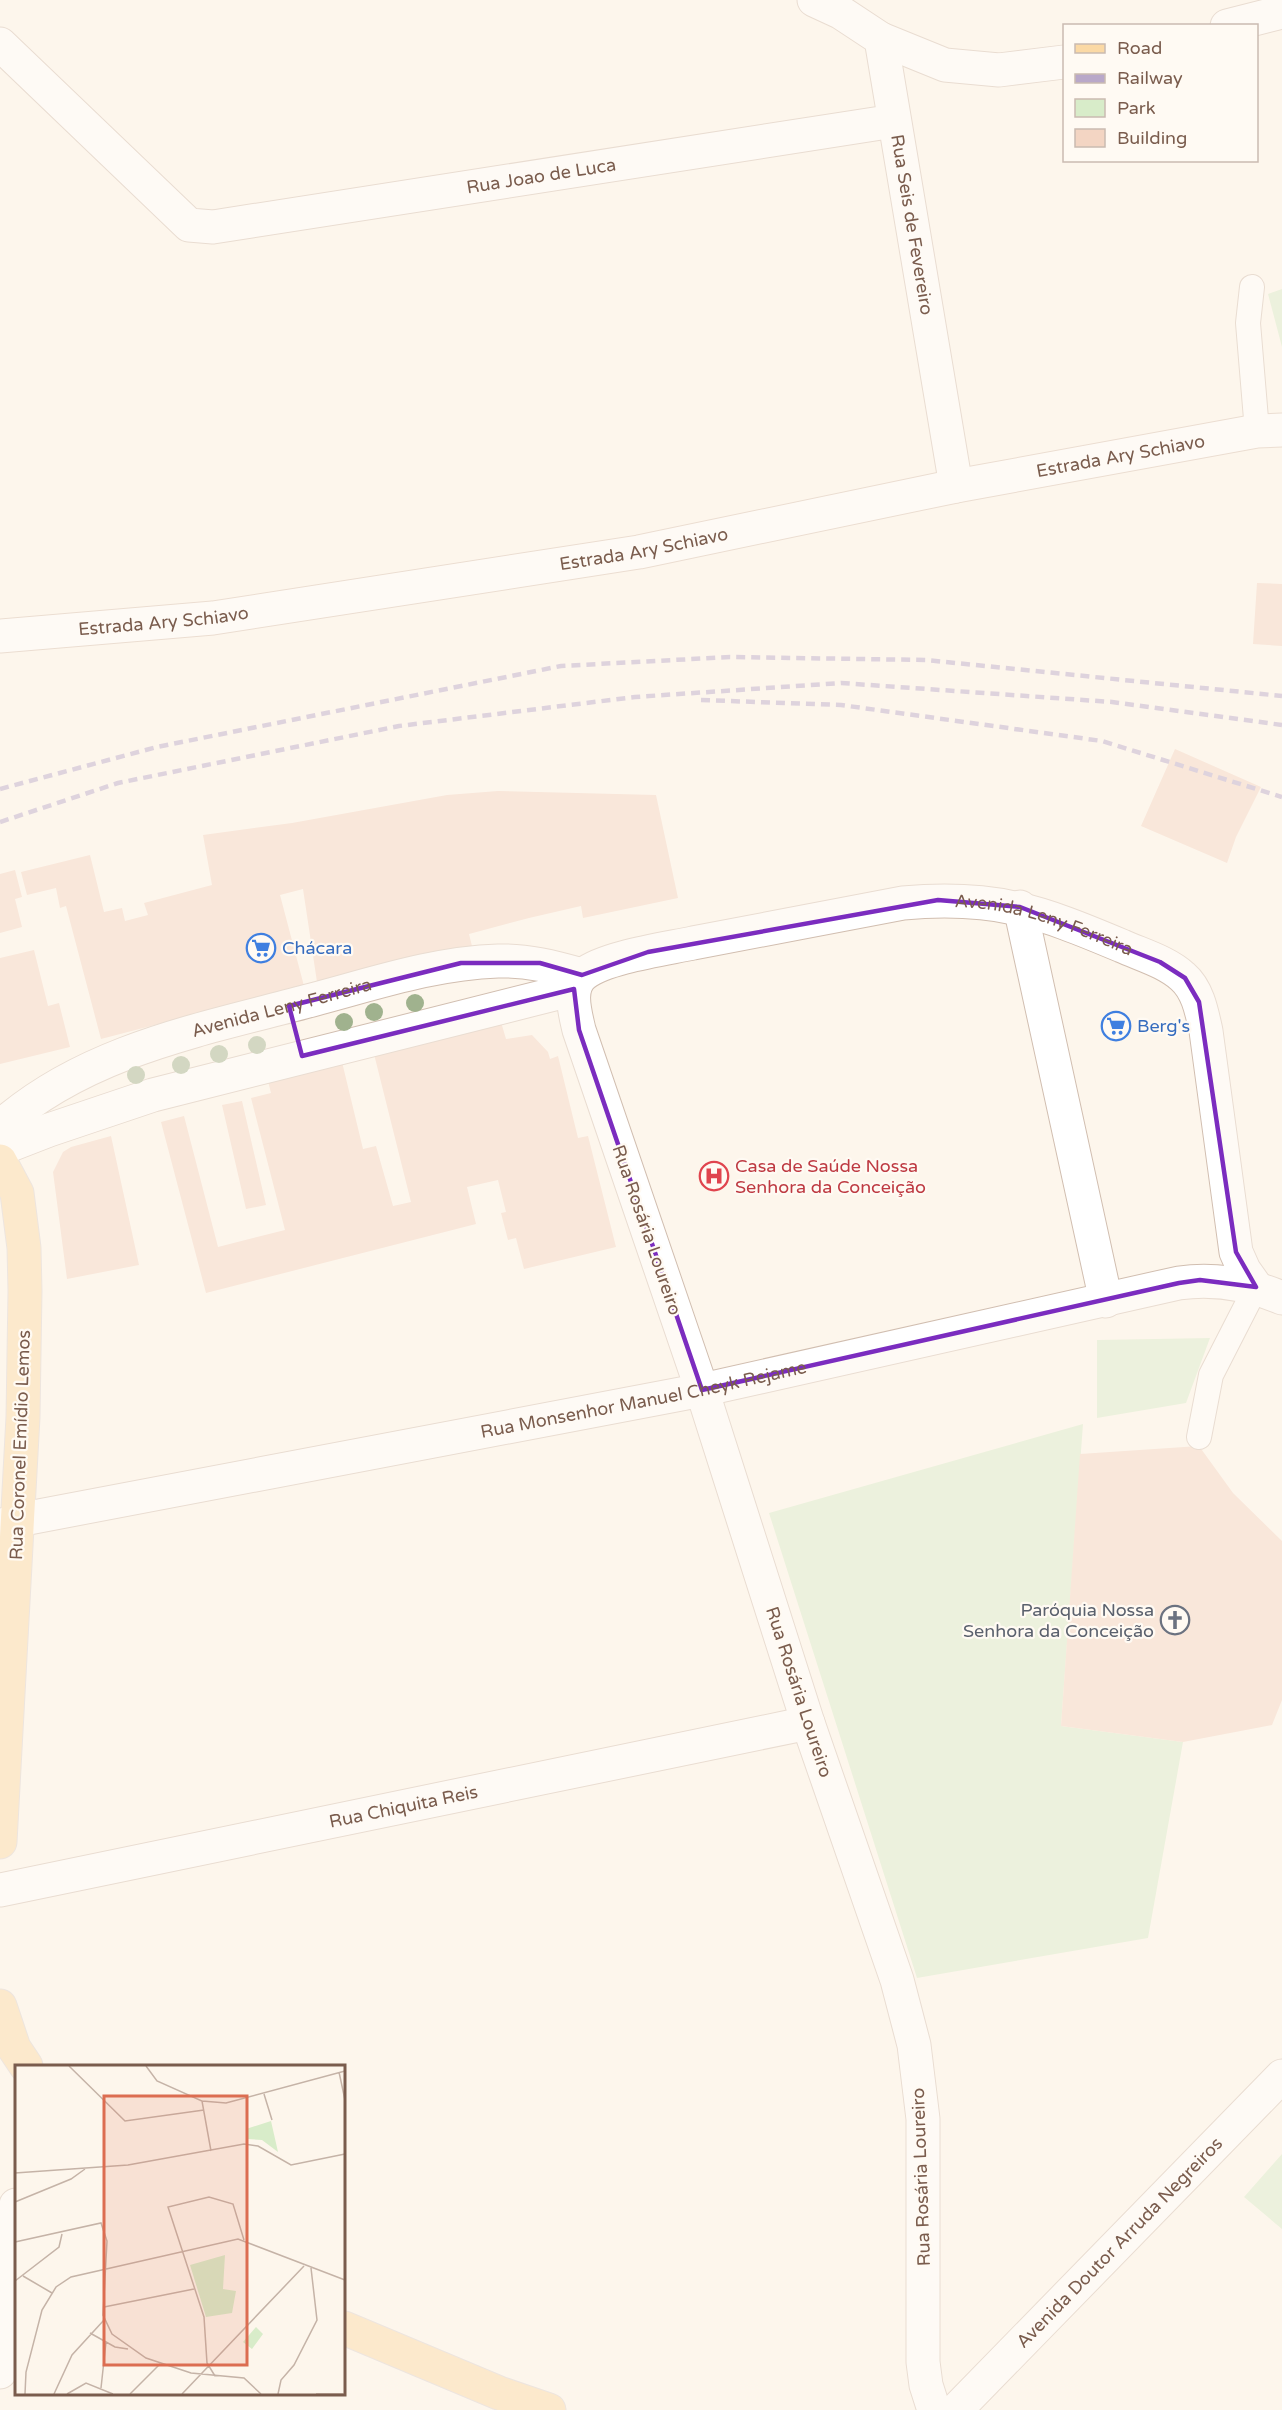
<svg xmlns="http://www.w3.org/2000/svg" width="1282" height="2410" font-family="'Varela Round',sans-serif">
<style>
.green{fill:#d8ecc9}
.building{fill:#f3d5c3}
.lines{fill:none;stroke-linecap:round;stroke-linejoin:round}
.service-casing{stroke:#d1beb0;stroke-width:26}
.pedestrian-casing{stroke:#d1beb0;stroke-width:35}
.minor-casing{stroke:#d1beb0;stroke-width:35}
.secondary-casing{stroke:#d6c0b0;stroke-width:35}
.primary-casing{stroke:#dad1cd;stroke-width:35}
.service{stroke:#fff;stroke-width:24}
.pedestrian{stroke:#fff;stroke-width:33}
.minor{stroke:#fff;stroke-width:33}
.secondary{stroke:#fff;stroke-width:33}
.primary{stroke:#fbd9a5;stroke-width:33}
.rail{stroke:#b9a8c9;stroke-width:4.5;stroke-dasharray:9 6;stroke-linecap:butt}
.tree{fill:#a0b28e}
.marked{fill:none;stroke:#7b2cbf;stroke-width:4.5;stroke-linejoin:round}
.labels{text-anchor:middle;stroke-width:4.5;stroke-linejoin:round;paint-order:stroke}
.street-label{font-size:18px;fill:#7a5c4d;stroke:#fffaf3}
.shop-label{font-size:18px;fill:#366cbe;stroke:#fffaf3;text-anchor:start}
.health-label{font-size:18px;fill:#be3a42;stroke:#fffaf3;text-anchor:start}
.worship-label{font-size:18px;fill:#5b616d;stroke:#fffaf3;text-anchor:end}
.inset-road{fill:none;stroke:#c5b3a7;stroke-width:1.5}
.view{fill:#dc6d51;fill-opacity:0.15;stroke:#dc6d51;stroke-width:3}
.inset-edge{fill:none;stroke:#7a5c4d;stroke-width:3}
</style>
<rect width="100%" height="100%" fill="#fdf6ec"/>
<!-- green -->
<path class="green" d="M1282,289V347L1268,294Z
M1210,1338L1186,1403L1097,1418V1340Z
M1083,1424L1061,1726L1183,1742L1148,1938L917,1978L769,1513Z
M1282,2154V2229L1244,2197Z"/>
<!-- building -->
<path class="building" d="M1257,583L1282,584V646L1253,644Z
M1175,749L1261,787L1236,837L1227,863L1141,826Z
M498,791L656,795L678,898L583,918L581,906L529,918L469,934L472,946L317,982L303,889L280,895L304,986L101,1039L66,906L60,908L56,888L27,895L21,872L90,855L104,912L122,908L125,921L148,915L144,903L212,885L203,835L292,823L447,795Z
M15,870L22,897L15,899L22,927L0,933V874Z
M34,950L48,1006L59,1003L70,1047L0,1064V958Z
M501,1022L506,1039L532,1035L548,1052L550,1059L558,1056L578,1138L588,1136L616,1247L524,1269L516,1238L508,1240L501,1213L506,1212L498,1180L467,1187L476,1224L206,1293L161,1122L184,1116L218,1247L285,1230L251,1098L271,1093L268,1081L342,1062L363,1149L376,1146L393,1206L411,1202L374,1054Z
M242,1101L266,1205L246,1209L222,1105Z
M111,1136L139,1265L67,1279L53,1172L63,1152L71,1147Z
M1199,1446L1233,1493L1282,1541V1700L1272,1725L1183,1742L1061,1726L1080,1454Z"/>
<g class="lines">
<!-- service casing -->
<g class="service-casing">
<path id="service" d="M1252,287L1248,323L1257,431
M1199,1437L1211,1375L1256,1287"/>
</g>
<!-- pedestrian casing -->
<g class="pedestrian-casing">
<g id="pedestrian">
<path d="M1020,907L1106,1301"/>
<path id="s1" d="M0,1127C86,1050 204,1029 312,1000C373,984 434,963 498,961C527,960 554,967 582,975"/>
<path d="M0,1149L49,1130L153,1095L574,989"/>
</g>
</g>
<!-- minor casing -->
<g class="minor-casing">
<g id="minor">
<path id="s2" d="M814,0L840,12L881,39L956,486"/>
<path d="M1227,26L1282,12"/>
<path d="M881,39L945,65L999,70L1064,62"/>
<path id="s3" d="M0,44L189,225L213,227L894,121"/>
<path id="s4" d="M0,1526L18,1520L702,1390L1179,1283C1215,1278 1249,1284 1282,1298"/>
<path id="s5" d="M0,1890L808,1723"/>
<path d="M0,2372L16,2205"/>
<path id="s6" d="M934,2410L926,2385L923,2362V2119L914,2045L897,1980L808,1723L702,1390L579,1030C575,1012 567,987 584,974C606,957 665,949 693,943C763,930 833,916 903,903C995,895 1039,911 1122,946C1142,955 1167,962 1183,977C1198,990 1202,1013 1206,1031L1236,1252L1244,1270L1256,1287"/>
<path id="s7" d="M956,2410L1282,2076"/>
</g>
</g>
<!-- secondary casing -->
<g class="secondary-casing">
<g id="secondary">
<path id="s8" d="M0,636L213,618L639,552L956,486L1257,431L1282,430"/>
</g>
</g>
<!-- primary casing -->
<g class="primary-casing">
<path id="primary" d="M0,1161L17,1193L24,1248L25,1291L23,1417L0,1842
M0,2006L14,2048L26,2066
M344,2328L499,2393L549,2410"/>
</g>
<!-- service -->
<use href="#service" class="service"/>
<!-- pedestrian -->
<use href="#pedestrian" class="pedestrian"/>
<!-- minor -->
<use href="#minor" class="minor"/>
<!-- secondary -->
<use href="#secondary" class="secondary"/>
<!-- primary -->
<use href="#primary" class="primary"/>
<!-- rail -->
<path class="rail" d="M701,700L841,705L1102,741L1282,797
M0,789L157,747L561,666L730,657L926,660L1282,696
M0,822L118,783L399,726L635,697L841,683L1112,702L1282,725"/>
</g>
<!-- trees -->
<g class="tree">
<circle cx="415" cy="1003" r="9"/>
<circle cx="374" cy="1012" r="9"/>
<circle cx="344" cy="1022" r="9"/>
<circle cx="257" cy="1045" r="9"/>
<circle cx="219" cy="1054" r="9"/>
<circle cx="181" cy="1065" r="9"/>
<circle cx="136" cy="1075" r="9"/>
</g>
<!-- marked area -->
<path d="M0 0H1282V2410H0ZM938,900L1020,907L1160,962L1185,978L1199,1002L1236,1252L1256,1287L1200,1280L1179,1283L702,1390L579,1030L574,989L302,1056L289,1006L461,963H540L582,975L648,952Z" fill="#fdf6ec" fill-opacity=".55" fill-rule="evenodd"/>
<path class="marked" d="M938,900L1020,907L1160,962L1185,978L1199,1002L1236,1252L1256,1287L1200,1280L1179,1283L702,1390L579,1030L574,989L302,1056L289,1006L461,963H540L582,975L648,952Z"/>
<!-- icons -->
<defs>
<g id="supermarket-ring" transform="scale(1.5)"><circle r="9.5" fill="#fffaf3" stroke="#3f7fe0" stroke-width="1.5"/><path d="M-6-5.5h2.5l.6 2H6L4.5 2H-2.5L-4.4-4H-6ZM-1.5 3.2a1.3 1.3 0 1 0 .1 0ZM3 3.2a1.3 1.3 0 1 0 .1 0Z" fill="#3f7fe0"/></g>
<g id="hospital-ring" transform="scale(1.5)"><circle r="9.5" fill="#fffaf3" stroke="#e0444e" stroke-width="1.5"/><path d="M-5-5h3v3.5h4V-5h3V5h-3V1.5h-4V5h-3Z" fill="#e0444e"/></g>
<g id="church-ring" transform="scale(1.5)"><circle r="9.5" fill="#fffaf3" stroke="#6b7280" stroke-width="1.5"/><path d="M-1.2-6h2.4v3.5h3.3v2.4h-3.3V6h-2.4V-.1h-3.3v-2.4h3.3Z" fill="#6b7280"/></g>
</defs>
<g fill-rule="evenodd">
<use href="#supermarket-ring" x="261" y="948"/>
<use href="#supermarket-ring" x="1116" y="1026"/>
<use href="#hospital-ring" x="714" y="1176"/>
<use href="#church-ring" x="1175" y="1620"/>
</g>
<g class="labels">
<!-- street labels -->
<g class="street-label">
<text dy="6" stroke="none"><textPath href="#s3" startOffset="618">Rua Joao de Luca</textPath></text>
<text dy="6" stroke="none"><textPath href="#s2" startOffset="266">Rua Seis de Fevereiro</textPath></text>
<text dy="6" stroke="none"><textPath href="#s8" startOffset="1136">Estrada Ary Schiavo</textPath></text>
<text dy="6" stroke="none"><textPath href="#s8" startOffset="650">Estrada Ary Schiavo</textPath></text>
<text dy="6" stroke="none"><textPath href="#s8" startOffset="164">Estrada Ary Schiavo</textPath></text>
<text dy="6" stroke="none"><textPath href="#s6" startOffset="1968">Avenida Leny Ferreira</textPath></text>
<text dy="6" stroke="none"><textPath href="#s1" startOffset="309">Avenida Leny Ferreira</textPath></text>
<text transform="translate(647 1230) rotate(71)" y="6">Rua Rosária Loureiro</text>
<text dy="6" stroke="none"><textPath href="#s4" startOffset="656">Rua Monsenhor Manuel Cheyk Rejame</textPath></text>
<text transform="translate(20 1445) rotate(-88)" y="6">Rua Coronel Emídio Lemos</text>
<text transform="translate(799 1692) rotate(72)" y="6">Rua Rosária Loureiro</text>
<text dy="6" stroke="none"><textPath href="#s5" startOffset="412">Rua Chiquita Reis</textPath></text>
<text transform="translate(921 2177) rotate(-92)" y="6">Rua Rosária Loureiro</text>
<text dy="6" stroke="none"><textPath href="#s7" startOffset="234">Avenida Doutor Arruda Negreiros</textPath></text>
</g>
<!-- shop labels -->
<g class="shop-label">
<text x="282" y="954">Chácara</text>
<text x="1137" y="1032">Berg's</text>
</g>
<!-- health labels -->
<g class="health-label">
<text x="735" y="1172">Casa de Saúde Nossa<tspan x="735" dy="21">Senhora da Conceição</tspan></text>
</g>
<!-- worship labels -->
<g class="worship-label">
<text x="1154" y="1616">Paróquia Nossa<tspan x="1154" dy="21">Senhora da Conceição</tspan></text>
</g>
</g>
<!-- overview -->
<g transform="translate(15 2065)">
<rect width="330" height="330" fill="#fdf6ec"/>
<path d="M256,56L263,87L247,75L233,74L231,64ZM210,190L208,224L221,226L217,248L191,252L175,200ZM241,262L248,269L237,284L228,277Z" fill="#d8ecc9"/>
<path class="inset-road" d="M54,1L110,56L189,45M131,1L142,16L187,36L196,86M324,7L330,35M249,29L257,55M187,36L211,38L330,6M0,108L113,100L229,79L243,81L276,100L330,89M0,137L56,114L70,104M0,177L86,158L92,176L88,250L97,269L131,293L176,308L229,313L246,329M8,211L37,228M0,216L44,182L47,169M89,242L179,224M75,268L100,282L113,284M200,311L192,298L189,252L153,142L194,132L218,139L229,175M86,323L91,277M10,329L11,307L27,245L41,222L56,212L223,174L330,215M39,329L57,290L89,255M52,329L71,318L98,329M115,329L145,299M167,329L289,201M263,329L266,315L279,300L302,255L296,203M301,329H328"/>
<path class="view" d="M89,31H232V300H89Z"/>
<rect width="330" height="330" class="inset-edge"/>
</g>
<!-- legend -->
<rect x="1063" y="24" width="195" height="138" fill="#fffaf3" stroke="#cabbb1" stroke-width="1.5"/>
<rect x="1075" y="44" width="30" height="9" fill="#fbd9a5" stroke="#cabbb1" stroke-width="1.5"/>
<text x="1117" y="54" font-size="18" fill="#7a5c4d">Road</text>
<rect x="1075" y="74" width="30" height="9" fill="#b9a8c9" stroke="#cabbb1" stroke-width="1.5"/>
<text x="1117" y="84" font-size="18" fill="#7a5c4d">Railway</text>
<rect x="1075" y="99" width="30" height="18" fill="#d8ecc9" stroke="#cabbb1" stroke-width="1.5"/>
<text x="1117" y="114" font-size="18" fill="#7a5c4d">Park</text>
<rect x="1075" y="129" width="30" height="18" fill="#f3d5c3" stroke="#cabbb1" stroke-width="1.5"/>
<text x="1117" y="144" font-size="18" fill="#7a5c4d">Building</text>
</svg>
